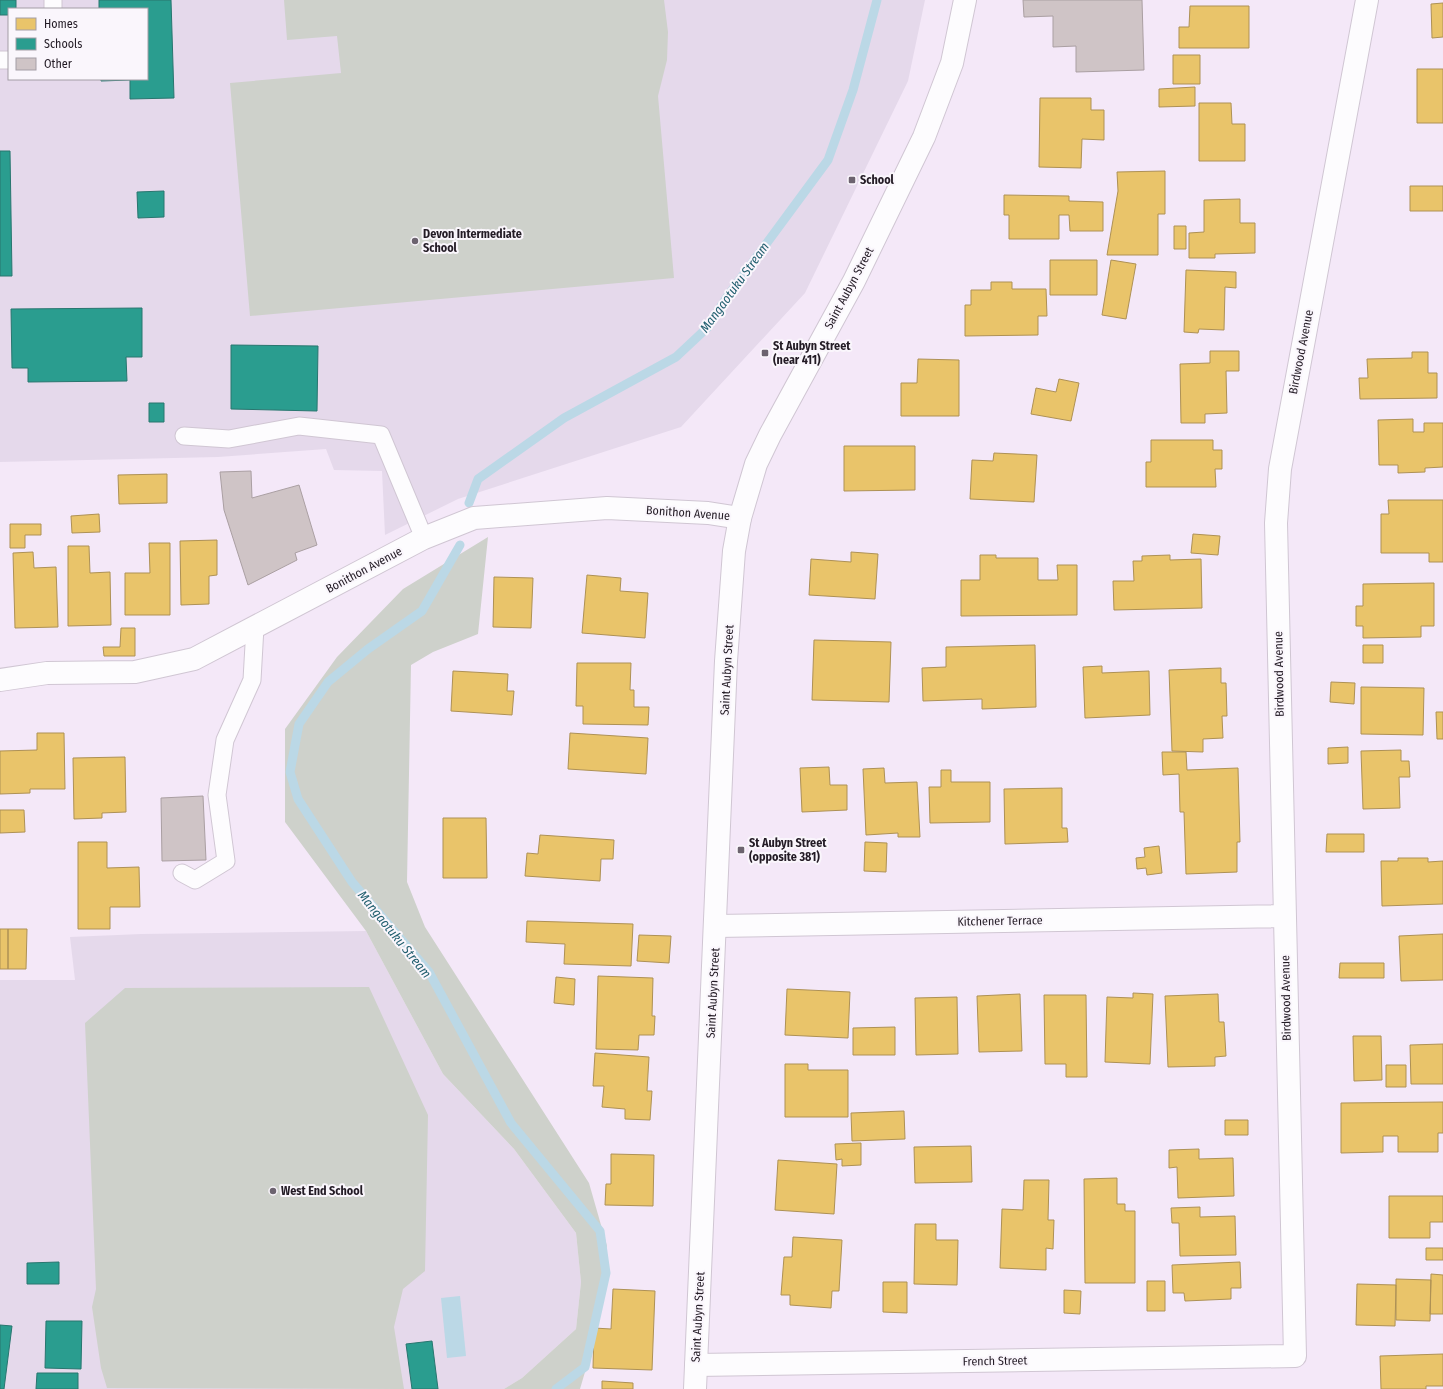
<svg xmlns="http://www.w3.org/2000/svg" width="1443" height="1389" font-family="'Fira Sans Condensed',sans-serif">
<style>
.education{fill:#e5d9eb;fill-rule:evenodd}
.green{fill:#ced1cb}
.water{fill:#bbd8e6}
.homes{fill:#e9c46a;stroke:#ae9155}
.schools{fill:#2a9d8f;stroke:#28766f}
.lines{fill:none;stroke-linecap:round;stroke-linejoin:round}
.stream{stroke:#bbd8e6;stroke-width:9}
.building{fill:#cfc4c6;stroke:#aa9fa2}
.lane-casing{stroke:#d0c6d3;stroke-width:19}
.street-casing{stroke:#d0c6d3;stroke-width:24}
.highway-casing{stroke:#d0c6d3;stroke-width:24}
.lane{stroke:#fdfcfe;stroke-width:17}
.street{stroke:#fdfcfe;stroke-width:22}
.highway{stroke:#fdfcfe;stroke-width:22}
.poi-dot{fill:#6c636f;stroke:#faf6fc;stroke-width:1.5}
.labels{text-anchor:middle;stroke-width:4;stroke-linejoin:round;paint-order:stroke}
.poi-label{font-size:12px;font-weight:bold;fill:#231b25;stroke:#faf6fc;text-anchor:start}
.street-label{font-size:12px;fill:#231b25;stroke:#faf6fc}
.water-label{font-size:13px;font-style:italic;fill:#225f6f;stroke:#faf6fc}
</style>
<rect width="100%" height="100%" fill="#f4e8f8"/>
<!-- education -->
<path class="education" d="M0,0H925L908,81L805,293L681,427L458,499L385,535L382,471L334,470L326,449L218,457L0,462ZM9,9H147V79H9Z
M366,931L443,1074L514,1149L576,1233L581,1282L576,1329L522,1378L504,1389H0V980H75L70,937L141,934Z"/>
<!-- green -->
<path class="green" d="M284,0H664L668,32L667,60L658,96L674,278L250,316L230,83L341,73L337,36L287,40Z
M488,537L478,634L433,652L411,665L407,882L425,927L589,1183L607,1246L585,1372L580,1389H504L522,1378L576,1329L581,1282L576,1233L514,1149L443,1074L366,931L285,822V729L337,657L403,589Z
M369,987L428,1115L425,1271L403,1289L394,1327L404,1389L107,1388L101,1368L92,1307L96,1289L85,1023L125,988Z"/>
<!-- water -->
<path class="water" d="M460,1296L466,1356L447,1358L441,1298Z"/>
<!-- homes -->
<path class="homes" d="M1443,3V37L1432,38L1431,4Z
M1190,6H1249V48H1179V27H1189Z
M1173,55H1200V84H1173Z
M1417,69H1443V123H1417Z
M1195,87V106L1159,107V89Z
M1040,98H1091V110H1104V140L1082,139L1081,168L1039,167Z
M1199,103H1231L1232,124H1245V161H1199Z
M1165,171V214H1158V255H1107L1118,191L1117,172Z
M1410,186H1443V211H1410Z
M1004,195L1069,196V201L1103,202V231H1070L1069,215H1059V239H1009V215H1004Z
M1240,199V223H1255V253L1215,254V258H1189V233L1204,232V200Z
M1174,226H1186V249H1174Z
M1050,260H1097V295H1050Z
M1111,260L1136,264L1126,319L1102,315Z
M1186,270L1236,272V288L1225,287L1224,330L1199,329L1198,333L1184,332Z
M991,282H1012V289H1046L1047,316H1038V335L965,336V305H971V290H991Z
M1210,351H1239V371H1226L1227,413L1205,414V423H1181L1180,364L1210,363Z
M1412,352H1428V373H1437V398L1360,399L1359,378H1368L1367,359L1412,358Z
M918,359L959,360V416H901V383H917Z
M1059,379L1079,383L1071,421L1031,414L1036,388L1056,392Z
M1413,419V432H1424V423H1443V467L1425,468V472L1398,473V465H1379L1378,420Z
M1151,440H1213V450H1222V469H1215L1216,487H1146V462H1151Z
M844,446H915V490L844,491Z
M994,453L1037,455L1034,502L970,499L972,460L993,461Z
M167,474V503L119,504L118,475Z
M1388,500H1443V562H1429V553H1381V514H1389Z
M99,514L100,532L72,533L71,516Z
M10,524H41V535H25V548H10Z
M1193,534L1220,536L1218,555L1191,553Z
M217,540V575L209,576V604L181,605L180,541Z
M149,543H170V615H125V573H150Z
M68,546H89L90,573L110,572L111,625L68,626Z
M33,552L34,568L56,567L58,627L15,628L13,553Z
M851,552L878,554L875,599L809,595L811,559L851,562Z
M980,555H996V558H1038V580H1058L1057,565H1077V615L961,616V580H980Z
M1170,555V560L1201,559L1202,608L1114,610L1113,581H1134L1133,561H1142V556Z
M587,575L621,578L620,591L648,593L645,638L582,633Z
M494,577L533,578L531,628L493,627Z
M1434,583V626H1421V637L1363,638V626H1356V606H1363V584Z
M121,628H135V656H104L103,647H120Z
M814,640L891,642L889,702L812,700Z
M1035,645L1036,707L982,709V699L923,701L922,668L946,667V647Z
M1363,645H1383V663H1363Z
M577,663H631L630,690H634V707H649L648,725L583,724V706H576Z
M1102,666V673L1149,671L1150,715L1085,718L1083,667Z
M1221,668V683H1226L1227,716H1222L1223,738L1203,739V752L1172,751L1169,670Z
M453,671L508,674L507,691H514L512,715L451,711Z
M1331,682L1355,683L1354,704L1330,702Z
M1361,687L1424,688L1423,735L1361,734Z
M1436,712H1443V739H1437Z
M37,733H64L65,789H30V793L0,794V751L37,750Z
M570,733L648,738L646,774L568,769Z
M1348,747V763L1328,764V748Z
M1401,750V761H1409L1410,777H1399L1400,808L1363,809L1361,751Z
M1162,752H1186L1187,770L1238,768L1240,842H1237V872L1186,874L1184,812H1180L1179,774L1163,775Z
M125,757L126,812L102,813V818L74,819L73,758Z
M829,767L830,785H847V810L802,812L800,768Z
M884,768L885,783L917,782L920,837H898V833L866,835L863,769Z
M941,770H951V782H990V822L930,823L929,787H941Z
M1062,788V828H1067L1068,842L1005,844L1004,789Z
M0,810H24L25,832L0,833Z
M443,818H486L487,878H443Z
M1327,834H1364V852H1326Z
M540,835L614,840L613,859H601L600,881L525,876L527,853L538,854Z
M78,842H107V868L139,867L140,907H110V929H78Z
M865,842L887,843L886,872L864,871Z
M1159,846L1162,873L1147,875L1146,868L1137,869L1136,858L1145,857L1144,848Z
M1398,858H1428V862L1443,861V904L1382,906L1381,861H1398Z
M527,921L633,924L631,966L564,964L565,944L526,942Z
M0,929H8V969H0Z
M8,929H27L26,969H8Z
M1443,934V980L1401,981L1399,936Z
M639,935L671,936L669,963L637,961Z
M1340,963H1384V978H1339Z
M598,976L653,978L652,1016H655L654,1035H639L638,1050L596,1049Z
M556,977L575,979L574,1005L554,1003Z
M787,989L850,992L848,1038L785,1035Z
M1133,993L1153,994L1150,1064L1105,1062L1107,997L1133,998Z
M1020,994L1022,1051L979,1052L977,996Z
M1218,994L1219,1022H1224L1226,1056L1215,1057V1066L1168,1067L1165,996Z
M1044,995H1086L1087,1077H1066V1064H1045Z
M957,997L958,1054L916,1055L915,998Z
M895,1027V1055H853V1028Z
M1353,1036H1381L1382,1080L1354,1081Z
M1443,1044V1084H1411L1410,1045Z
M595,1053L649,1057L647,1091H652L650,1120L625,1119V1109L602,1107L604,1086H593Z
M785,1064H808V1070H848V1117H785Z
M1386,1065H1406V1087H1386Z
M1443,1102V1133H1438V1152H1398V1136H1383V1152L1341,1153V1103Z
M904,1111L905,1139L852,1141L851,1113Z
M1225,1120H1248V1135H1225Z
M861,1143V1165L842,1166V1159L836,1160L835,1144Z
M971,1146L972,1182L915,1183L914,1147Z
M1199,1149V1159L1233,1158L1234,1196L1178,1198L1177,1167L1169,1168V1150Z
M611,1154L654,1155L653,1206L605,1205L606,1184H611Z
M778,1160L837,1164L834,1214L775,1210Z
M1117,1178V1204H1125V1211H1135V1283H1085L1084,1179Z
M1024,1180H1049L1048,1220H1054L1053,1249L1046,1248V1270L1000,1268L1002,1209L1023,1210Z
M1389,1196H1443V1222H1430V1238H1389Z
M1200,1207V1217L1235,1216L1236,1255L1180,1256L1179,1223H1172L1171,1208Z
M915,1224H936V1240H958L957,1285L914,1284Z
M793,1237L842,1240L839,1291H832L831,1308L790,1305V1295H781L784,1257H792Z
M1426,1248H1443V1260H1426Z
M1240,1262L1241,1288H1231V1299L1185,1301L1184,1293H1173L1172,1265Z
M1431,1274L1443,1275V1314H1430Z
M1396,1279L1431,1280L1430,1321L1396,1320Z
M1147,1281H1165V1311H1147Z
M883,1282H907V1313L883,1312Z
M1357,1284L1396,1285L1395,1326L1356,1325Z
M613,1289L655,1291L652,1370L593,1368L594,1328L611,1329Z
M1064,1290L1081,1291L1080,1314L1064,1313Z
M1443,1354V1386H1426V1389H1381L1380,1356Z
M602,1381L633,1383V1389H602Z"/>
<!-- schools -->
<path class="schools" d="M0,0H16V9H9V15H0Z
M99,0H171L174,98L130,99V80L101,81V79H147V9H99Z
M0,151H10L12,276H0Z
M164,191V217L138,218L137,192Z
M142,308V357H126L127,381L28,382V368H12L11,309Z
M231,345L318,346L317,411L231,409Z
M149,403H164V422H149Z
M59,1262V1284H27V1263Z
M46,1321H82L81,1369L45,1368Z
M0,1325L12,1326L4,1389H0Z
M432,1341L438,1389H412L406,1344Z
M37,1373H78V1389H36Z"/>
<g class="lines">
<!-- stream -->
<path class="stream" d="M469,503L478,479L564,418L676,357L708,327L727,297L828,160L853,90L877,0
M460,545L422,611L368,649L328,682L299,724L290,772L298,799L352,882L429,972L511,1123L600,1231L606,1273L585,1367L556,1389"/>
</g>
<!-- building -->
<path class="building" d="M1023,0H1142L1144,70L1076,72V46L1053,47V16L1024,17Z
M251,471L252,498L299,485L317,545L295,553L297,560L248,585L224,510L220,472Z
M203,796L206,860L162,861L161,798Z"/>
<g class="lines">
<!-- lane casing -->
<g class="lane-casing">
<path id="lane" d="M53,9V0
M0,60H9
M184,436L229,439L299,426L381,435L424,538
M182,873L195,880L226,861L217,795L225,740L252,680L255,627"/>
</g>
<!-- street casing -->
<g class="street-casing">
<path id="street" d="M0,680L47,673L135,672L194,659L424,538L474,518L607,508L708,513L740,518
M716,926L1284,916
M696,1365L1295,1356L1276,523L1280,469L1367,0"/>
</g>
<!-- highway casing -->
<g class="highway-casing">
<path id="highway" d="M695,1389L726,661L734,551L740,518L756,464L770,435L854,281L924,137L952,63L965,0"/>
</g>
<!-- lane -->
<use href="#lane" class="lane"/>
<!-- street -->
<use href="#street" class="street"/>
<!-- highway -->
<use href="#highway" class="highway"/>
</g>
<!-- markers -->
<g class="poi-dot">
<rect x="848" y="176" width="8" height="8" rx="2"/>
<circle cx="415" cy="241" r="4"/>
<rect x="761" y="349" width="8" height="8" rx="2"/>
<rect x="737" y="846" width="8" height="8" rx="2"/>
<circle cx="273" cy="1191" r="4"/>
</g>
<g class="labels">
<!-- poi labels -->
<g class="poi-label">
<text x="860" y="184">School</text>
<text x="423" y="238">Devon Intermediate<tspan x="423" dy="14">School</tspan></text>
<text x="773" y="350">St Aubyn Street<tspan x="773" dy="14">(near 411)</tspan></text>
<text x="749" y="847">St Aubyn Street<tspan x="749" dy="14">(opposite 381)</tspan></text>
<text x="281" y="1195">West End School</text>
</g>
<!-- street labels -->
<g class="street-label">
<text transform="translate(849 288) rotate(-62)" y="4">Saint Aubyn Street</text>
<text transform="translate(1301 352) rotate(-79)" y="4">Birdwood Avenue</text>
<text transform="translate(688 513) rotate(4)" y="4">Bonithon Avenue</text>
<text transform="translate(364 570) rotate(-28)" y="4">Bonithon Avenue</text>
<text transform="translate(727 670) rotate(-87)" y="4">Saint Aubyn Street</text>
<text transform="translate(1279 674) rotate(-91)" y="4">Birdwood Avenue</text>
<text transform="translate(1000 921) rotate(-1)" y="4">Kitchener Terrace</text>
<text transform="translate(713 993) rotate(-87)" y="4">Saint Aubyn Street</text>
<text transform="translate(1286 998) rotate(-91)" y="4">Birdwood Avenue</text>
<text transform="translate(698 1317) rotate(-87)" y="4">Saint Aubyn Street</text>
<text transform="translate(995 1361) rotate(-1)" y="4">French Street</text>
</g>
<!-- water labels -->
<g class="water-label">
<text transform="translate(734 287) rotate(-54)" y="5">Mangaotuku Stream</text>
<text transform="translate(395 934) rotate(51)" y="5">Mangaotuku Stream</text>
</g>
</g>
<!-- legend -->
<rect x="8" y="8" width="140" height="72" fill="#faf6fc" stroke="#a49ea6"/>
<rect x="16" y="18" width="20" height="12" fill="#e9c46a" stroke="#a49ea6"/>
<text x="44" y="28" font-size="12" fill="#231b25">Homes</text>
<rect x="16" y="38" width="20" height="12" fill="#2a9d8f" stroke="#a49ea6"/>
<text x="44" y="48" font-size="12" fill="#231b25">Schools</text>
<rect x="16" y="58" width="20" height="12" fill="#cfc4c6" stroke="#a49ea6"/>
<text x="44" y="68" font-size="12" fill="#231b25">Other</text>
</svg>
